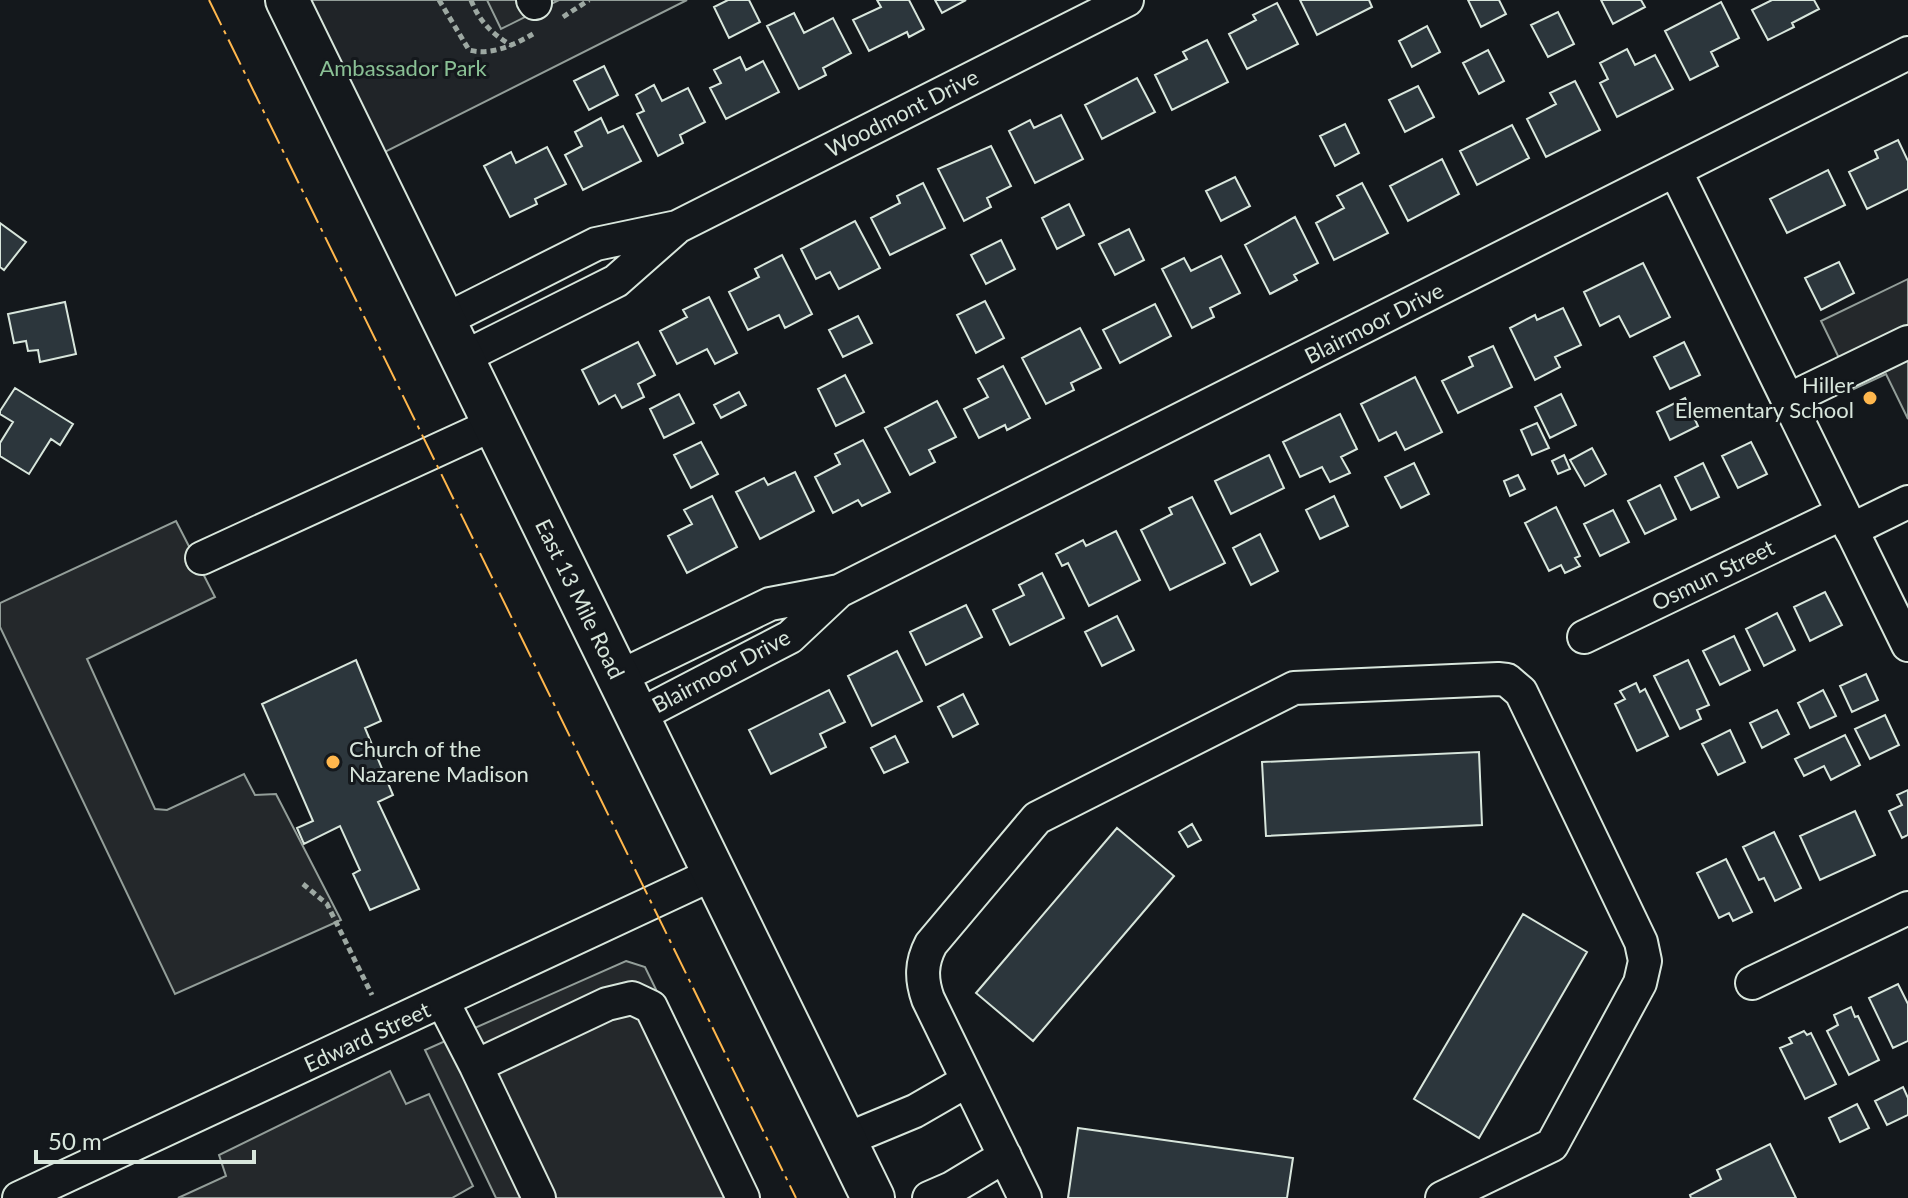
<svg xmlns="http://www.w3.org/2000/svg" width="1908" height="1198" font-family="Lato,sans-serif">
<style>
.green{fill:#202428;stroke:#939e99;stroke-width:2}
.parking{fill:#24282b;stroke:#939e99;stroke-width:2}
.building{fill:#2c363c;stroke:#d8e6dc;stroke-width:2}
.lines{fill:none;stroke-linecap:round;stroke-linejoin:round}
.minor-casing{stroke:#d8e6dc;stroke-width:36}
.major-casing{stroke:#d8e6dc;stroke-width:46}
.path{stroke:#9da8a2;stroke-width:5;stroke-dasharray:6 4;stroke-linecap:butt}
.minor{stroke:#14181c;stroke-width:32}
.major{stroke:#14181c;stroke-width:42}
.power{stroke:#ffb74d;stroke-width:2;stroke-dasharray:28 6 4 6;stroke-linecap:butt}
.poi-dot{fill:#ffb74d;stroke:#14181c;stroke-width:3}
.labels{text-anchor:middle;stroke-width:6;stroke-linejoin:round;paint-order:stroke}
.park-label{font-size:22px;fill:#8ac095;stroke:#14181c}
.street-label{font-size:22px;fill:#d8e6dc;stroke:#14181c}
.poi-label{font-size:22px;fill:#d8e6dc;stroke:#14181c;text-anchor:end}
</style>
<rect width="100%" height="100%" fill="#14181c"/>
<!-- green -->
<path class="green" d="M291,0H687L369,160Z"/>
<!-- parking -->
<path class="parking" d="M487,0H559L501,29Z
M1908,279V419L1886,374L1854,389L1821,321Z
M176,521L215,597L87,659L155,809L167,810L244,774L255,795L276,794L341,920L175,994L0,627V603Z
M626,961L645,967L758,1198H496L425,1050Z
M390,1071L406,1104L429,1094L473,1186L452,1198H178L226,1176L219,1155Z"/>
<!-- building -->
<path class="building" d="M728,0H749L760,22L729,38L714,7Z
M877,0H909L924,29L909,37L907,32L869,51L853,20L881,7Z
M935,0H966L942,13Z
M1300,0H1369L1372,7L1317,35Z
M1468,0H1499L1506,14L1481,27Z
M1601,0H1641L1645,7L1613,24Z
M1772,0H1814L1819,9L1792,23L1794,27L1768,40L1752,10Z
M1721,2L1739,38L1711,52L1718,66L1690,80L1665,31Z
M1277,3L1298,44L1247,69L1229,34L1256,20L1253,15Z
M1558,12L1574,44L1548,57L1531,25Z
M794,13L804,33L833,18L851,53L823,68L826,75L799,89L767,26Z
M1427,26L1440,52L1412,67L1399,41Z
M1207,40L1228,82L1172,110L1155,75L1187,59L1183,52Z
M1627,49L1635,65L1655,55L1673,89L1617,117L1600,83L1608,79L1600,63Z
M1488,50L1504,81L1479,94L1463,63Z
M740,57L746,70L763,61L779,92L726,119L710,88L721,83L714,70Z
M604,66L618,95L589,110L574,81Z
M1137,78L1155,112L1102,139L1085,105Z
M1575,81L1600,130L1546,157L1527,119L1556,104L1550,93Z
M654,85L662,101L688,88L705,122L680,135L683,143L658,156L637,114L644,111L636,95Z
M1418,86L1434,117L1405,132L1389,100Z
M1061,115L1083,159L1035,183L1009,131L1030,120L1034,128Z
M601,118L608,133L623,126L641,161L583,190L565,155L582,146L575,132Z
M1345,124L1359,153L1335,166L1320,136Z
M1512,125L1529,158L1477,185L1460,151Z
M1898,140L1908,161V189L1867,209L1849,172L1878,158L1875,151Z
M991,146L1011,186L987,198L991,207L964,221L938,169Z
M547,147L566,184L535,199L537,204L510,217L484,166L511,152L516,163Z
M1442,159L1459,194L1408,221L1390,186Z
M1828,170L1845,205L1787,233L1770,199Z
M1235,177L1250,206L1221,221L1206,191Z
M923,183L945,228L890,255L871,218L900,203L897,196Z
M1362,183L1388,233L1334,260L1316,223L1344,208L1337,196Z
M1069,204L1084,235L1057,249L1042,218Z
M1295,217L1318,263L1294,275L1297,280L1270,294L1245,245Z
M855,221L880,268L839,289L830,272L816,279L801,249Z
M0,223L26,242L4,270L0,267Z
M1129,229L1144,260L1115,275L1099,244Z
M1001,240L1015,269L986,284L971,255Z
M782,255L812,314L785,328L779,315L748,330L729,292L759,277L755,269Z
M1221,256L1240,293L1210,308L1214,317L1192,328L1162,269L1184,258L1191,271Z
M1839,262L1854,293L1821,310L1805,278Z
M1643,263L1670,317L1630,337L1619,316L1600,326L1584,292Z
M709,297L737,353L715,364L707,349L677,364L660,331L687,317L683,310Z
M985,301L1004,338L976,353L957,315Z
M65,302L76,354L40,362L38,350L28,351L26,341L14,343L8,314Z
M1155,304L1171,336L1120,363L1103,330Z
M1563,308L1581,345L1555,357L1560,367L1535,380L1510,328L1535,315L1537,320Z
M858,316L872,343L843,357L829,330Z
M1080,328L1101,368L1071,383L1074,390L1046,404L1022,358Z
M638,342L655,375L638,384L644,397L622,408L615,395L599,404L582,370Z
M1684,342L1700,375L1670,389L1654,357Z
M1493,346L1512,387L1458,413L1442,381L1473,366L1469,357Z
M1003,366L1030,418L1007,430L1005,425L979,438L964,409L988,397L978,379Z
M845,375L864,412L836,426L818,389Z
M1415,377L1442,432L1405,450L1396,432L1379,441L1361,404Z
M15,388L73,424L60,445L51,439L29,474L0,456V443L13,422L0,414V411Z
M739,392L746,405L721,418L714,405Z
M679,394L694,423L664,438L650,409Z
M1561,394L1576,425L1550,438L1535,407Z
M1685,398L1698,426L1670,440L1657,412Z
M937,401L956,437L929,450L935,462L910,475L885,428Z
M1340,414L1357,449L1341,457L1350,473L1330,482L1322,467L1300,477L1283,442Z
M1537,423L1549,448L1532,455L1521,430Z
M863,440L890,492L862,506L858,500L833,513L815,477L840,464L835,454Z
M701,442L718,474L691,488L674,455Z
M1751,442L1767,474L1738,488L1722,456Z
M1592,448L1606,474L1585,486L1570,460Z
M1269,455L1284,488L1231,514L1215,481Z
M1564,455L1570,469L1558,474L1552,461Z
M1414,463L1429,494L1401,508L1385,477Z
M1703,463L1719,497L1691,510L1675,477Z
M795,472L814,511L760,539L736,492L764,478L768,485Z
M1518,475L1525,489L1510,496L1504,481Z
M1660,485L1676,519L1645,534L1628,501Z
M712,496L737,547L687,573L668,536L692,524L684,510Z
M1334,496L1348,526L1320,539L1306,510Z
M1192,497L1225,563L1170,590L1141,530L1172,514L1169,508Z
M1556,507L1580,556L1575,558L1580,566L1565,573L1561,565L1549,571L1525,523Z
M1613,510L1629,542L1600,556L1584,524Z
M1116,531L1140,580L1089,606L1068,563L1062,566L1056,554L1083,540L1086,546Z
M1260,534L1278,571L1251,585L1233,548Z
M1042,573L1064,618L1010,645L993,610L1024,595L1019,585Z
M1825,592L1842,625L1810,641L1794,607Z
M966,605L982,637L926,665L910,632Z
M1777,613L1795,650L1764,666L1746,629Z
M1117,616L1134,650L1102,666L1085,632Z
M1734,636L1750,670L1720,685L1703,651Z
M897,651L922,701L872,726L848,676Z
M356,660L381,721L365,728L393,795L378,802L419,889L370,910L353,874L360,870L340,826L304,844L297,828L313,821L262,704Z
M1688,660L1709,705L1697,710L1701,719L1680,729L1654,676Z
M1866,674L1878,700L1852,712L1840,686Z
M1636,683L1640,692L1645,689L1668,736L1637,751L1615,704L1625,699L1620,691Z
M829,690L845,722L820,734L826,747L771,774L749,730Z
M1823,690L1836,716L1810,728L1798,703Z
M963,694L978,724L953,737L938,707Z
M1777,710L1789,734L1762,748L1750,723Z
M1885,715L1899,745L1870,759L1855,729Z
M1730,730L1745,762L1718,775L1702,744Z
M1845,735L1860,765L1831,780L1824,766L1804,776L1795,759Z
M895,736L908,762L884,773L871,748Z
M1479,752L1482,825L1266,836L1262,762Z
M1908,790V835L1902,838L1889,811L1902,805L1897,795Z
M1855,811L1875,855L1820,880L1800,836Z
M1192,824L1201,840L1188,847L1179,832Z
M1117,828L1174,876L1033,1041L976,993Z
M1774,832L1801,888L1775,901L1764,878L1759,880L1743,847Z
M1726,859L1752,912L1733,921L1729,913L1719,918L1697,873Z
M1523,914L1587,952L1479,1138L1414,1099Z
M1898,984L1908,1004V1041L1893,1048L1869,998Z
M1851,1007L1855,1017L1858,1016L1879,1060L1849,1075L1827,1031L1838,1025L1834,1015Z
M1804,1031L1807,1035L1811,1033L1836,1084L1805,1099L1780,1048L1792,1043L1789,1038Z
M1903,1087L1908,1098V1115L1887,1125L1875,1101Z
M1857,1104L1869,1128L1840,1142L1829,1118Z
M1078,1128L1293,1158L1287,1198H1068Z
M1770,1144L1796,1198H1691L1690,1195L1721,1179L1717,1170Z"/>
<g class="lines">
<!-- minor casing -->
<g class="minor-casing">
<path id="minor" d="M533,0L535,3
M1676,172L1908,645
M443,321L596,244L677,227L1127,0
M462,358L616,281L675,229
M1788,400L1908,342
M1851,530L1908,502
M202,558L494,424
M1584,637L1843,513
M619,677L770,604L839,591L1908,53
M638,716L790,637L839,591
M1752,983L1908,908
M443,1002L476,1066L539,1198
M476,1066L607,1004L632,998L651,1007L743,1198
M845,1140L915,1111L967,1081
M19,1198L715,873
M929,1198L952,1188L1005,1156
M1025,1198L928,999C921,979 921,963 931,944L1037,818L1294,688L1498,679L1507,680L1521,692L1641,942L1645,961L1640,983L1552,1145L1442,1198"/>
</g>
<!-- major casing -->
<g class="major-casing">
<path id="major" d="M287,0L873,1198"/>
</g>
<!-- path -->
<path class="path" d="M439,0L469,50C491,56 514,45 533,34
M471,0C479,21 492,34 511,45
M563,17L589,0
M303,884L327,904L372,995"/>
<!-- minor -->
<use href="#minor" class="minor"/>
<!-- major -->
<use href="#major" class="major"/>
<!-- power -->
<path class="power" d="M209,0L796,1198"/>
</g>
<!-- markers -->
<g class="poi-dot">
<circle cx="1870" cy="398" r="8"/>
<circle cx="333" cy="762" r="8"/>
</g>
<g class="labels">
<!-- park labels -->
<g class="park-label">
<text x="403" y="76">Ambassador Park</text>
</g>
<!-- street labels -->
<g class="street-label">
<text transform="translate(902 113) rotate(-27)" y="8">Woodmont Drive</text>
<text transform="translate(1374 323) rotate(-27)" y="8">Blairmoor Drive</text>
<text transform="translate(1713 575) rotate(-26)" y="8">Osmun Street</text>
<text transform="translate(580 599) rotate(64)" y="8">East 13 Mile Road</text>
<text transform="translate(721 671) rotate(-28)" y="8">Blairmoor Drive</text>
<text transform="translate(367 1037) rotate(-25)" y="8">Edward Street</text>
</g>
<!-- poi labels -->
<g class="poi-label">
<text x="1854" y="393">Hiller<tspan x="1854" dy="25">Elementary School</tspan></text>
<text x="349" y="757" text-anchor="start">Church of the<tspan x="349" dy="25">Nazarene Madison</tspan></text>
</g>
</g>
<!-- scale -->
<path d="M36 1150v12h218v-12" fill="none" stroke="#d8e6dc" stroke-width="4"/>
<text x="48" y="1150" font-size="24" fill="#d8e6dc" stroke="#14181c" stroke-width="6" paint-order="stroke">50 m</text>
</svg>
